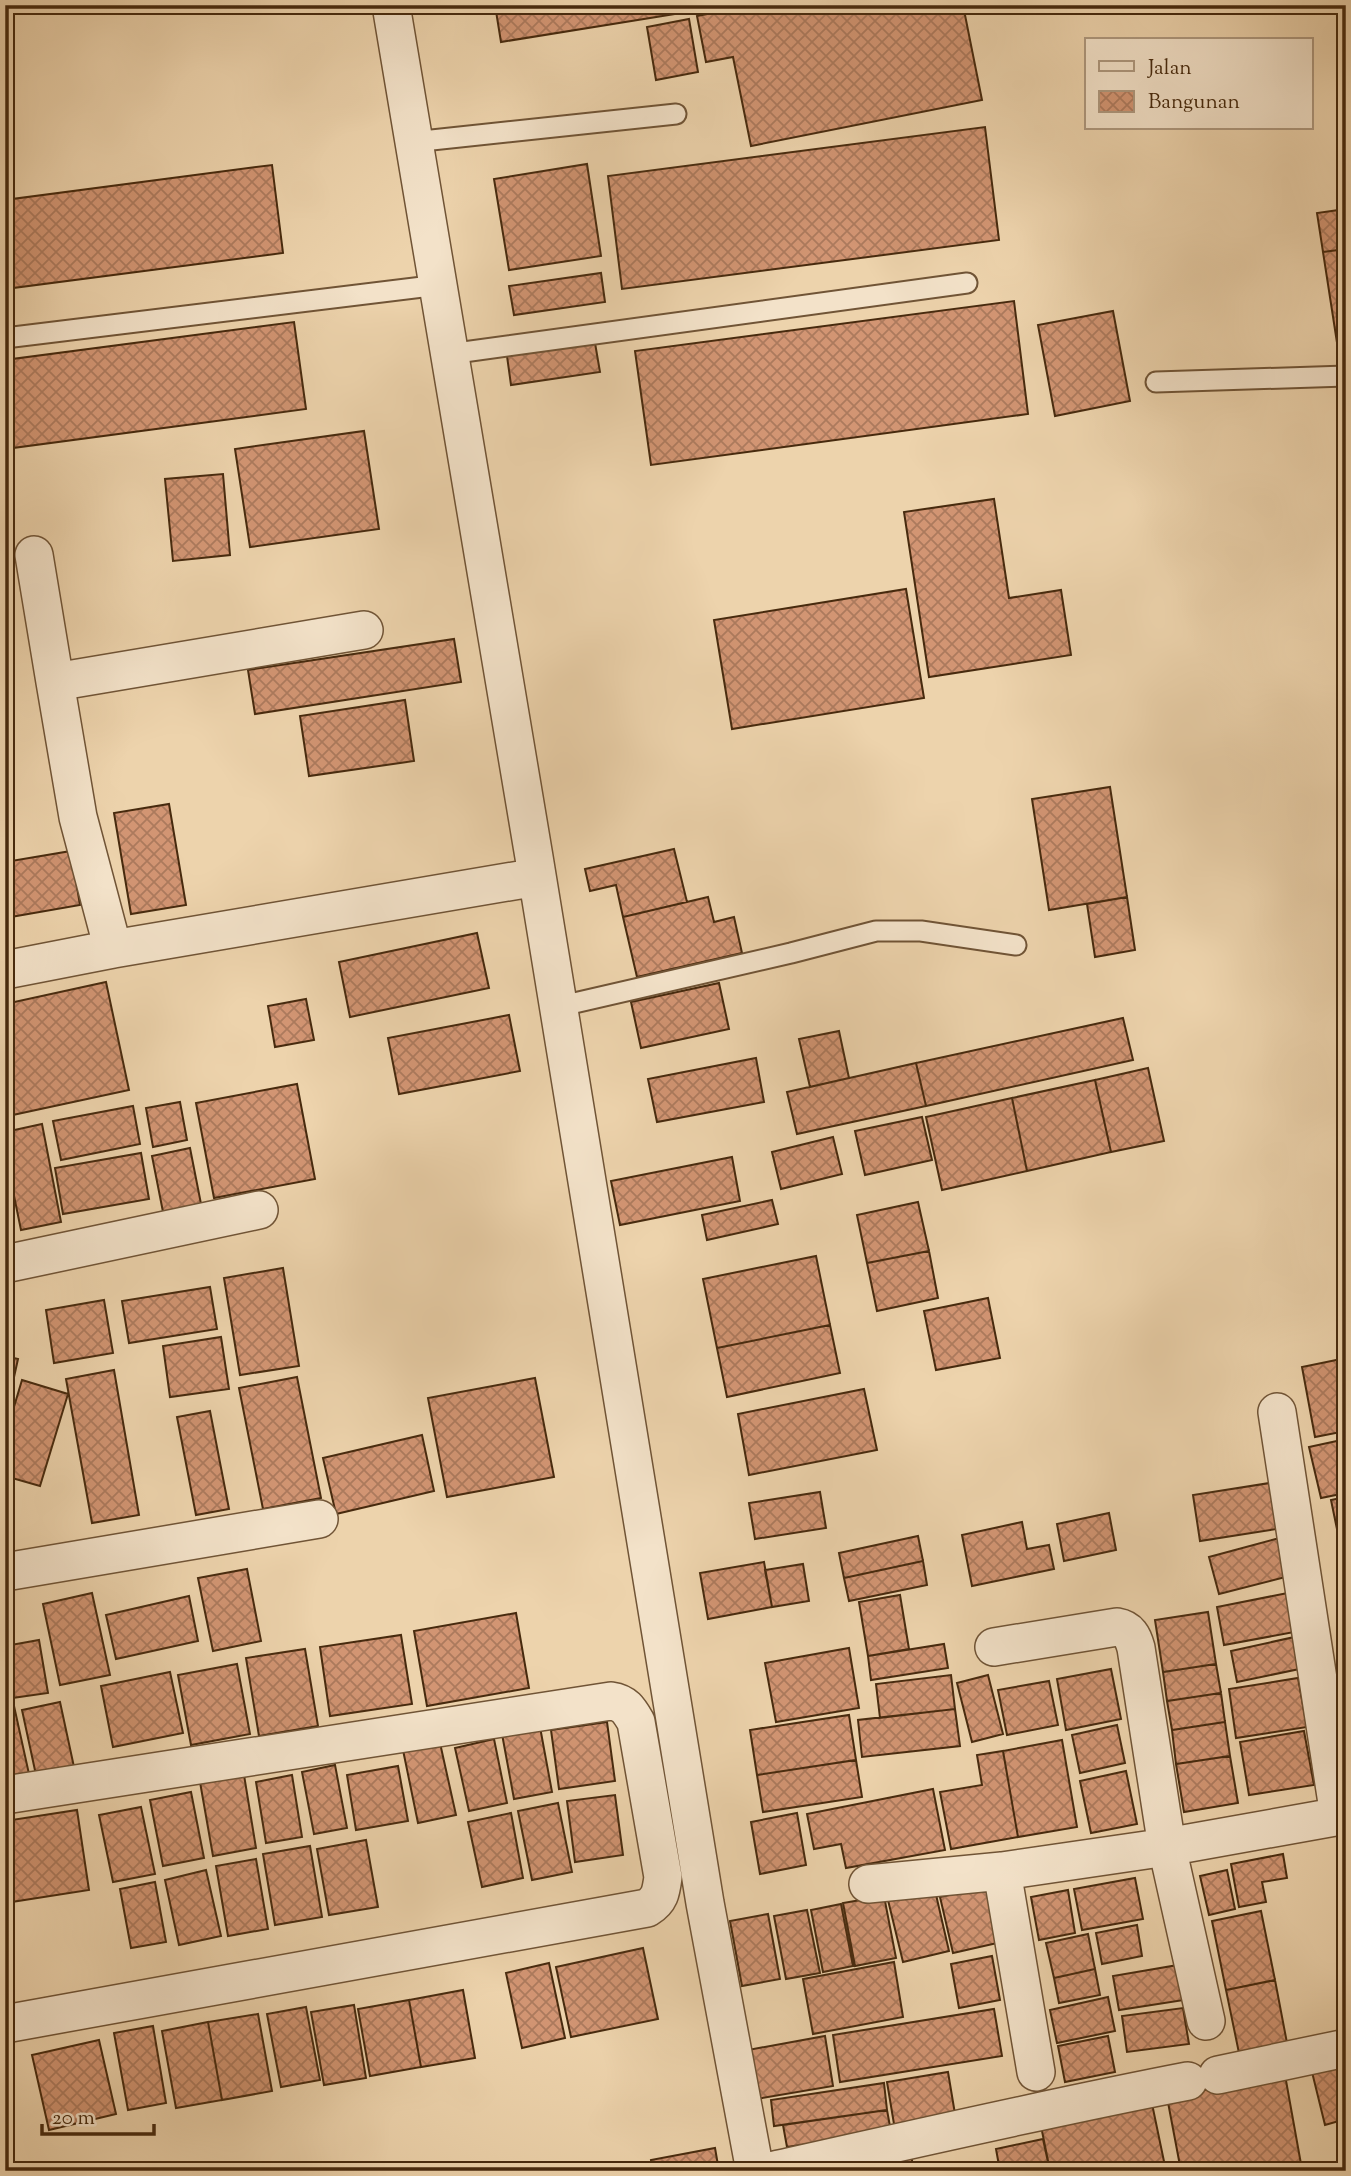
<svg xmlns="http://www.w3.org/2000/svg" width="1351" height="2176" font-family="'Sorts Mill Goudy',serif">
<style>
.building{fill:url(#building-cross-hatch);stroke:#472a0e;stroke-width:2}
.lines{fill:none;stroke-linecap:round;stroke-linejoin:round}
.service-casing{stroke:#705436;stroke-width:23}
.minor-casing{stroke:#705436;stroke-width:40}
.service{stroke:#f3e2c9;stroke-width:19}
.minor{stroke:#f3e2c9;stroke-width:37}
</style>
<defs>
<pattern id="building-cross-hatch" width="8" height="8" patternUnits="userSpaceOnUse" patternTransform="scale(1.75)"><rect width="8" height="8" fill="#d29573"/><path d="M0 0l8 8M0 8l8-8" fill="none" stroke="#ac7a5d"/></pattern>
</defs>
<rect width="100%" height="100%" fill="#edd3ac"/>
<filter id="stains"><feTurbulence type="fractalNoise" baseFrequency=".00286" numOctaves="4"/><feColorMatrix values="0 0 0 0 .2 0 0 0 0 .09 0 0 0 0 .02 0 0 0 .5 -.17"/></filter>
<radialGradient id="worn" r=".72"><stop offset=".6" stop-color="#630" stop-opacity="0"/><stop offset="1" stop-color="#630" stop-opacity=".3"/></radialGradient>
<!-- building -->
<path class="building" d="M495,5H725V6L501,42Z
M753,5H963L982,100L751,146L733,57L706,62L697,16Z
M689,19L698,72L656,80L647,27Z
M985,127L999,240L622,289L608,176Z
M587,164L601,256L509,270L494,179Z
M272,165L283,253L5,289V200Z
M1346,209V249L1323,252L1317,213Z
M1346,249V361L1340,362L1323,252Z
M601,273L605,302L514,315L509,286Z
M1014,301L1028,414L651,465L635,351Z
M1113,311L1130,401L1055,416L1038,325Z
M294,322L306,409L5,449V360Z
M595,343L600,372L511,385L507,356Z
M364,431L379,529L250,547L235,449Z
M223,474L230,555L173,561L165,479Z
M994,499L1009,598L1061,590L1071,655L929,677L904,512Z
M906,589L924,698L732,729L714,620Z
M454,639L461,682L255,714L248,670Z
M405,700L414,761L309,776L300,716Z
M1110,787L1127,897L1049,910L1032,799Z
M169,804L186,905L131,914L114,813Z
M674,849L687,902L623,917L616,885L590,891L585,869Z
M71,851L80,905L5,918V862Z
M708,897L714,922L734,917L742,953L637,977L623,917Z
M1127,897L1135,950L1095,957L1087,904Z
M477,933L489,988L350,1017L339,962Z
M106,982L129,1090L8,1116L5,1102V1004Z
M719,983L729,1029L641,1048L631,1002Z
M306,999L314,1040L275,1047L268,1006Z
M509,1015L520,1071L399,1094L388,1038Z
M1123,1018L1133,1060L926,1106L916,1063Z
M839,1031L849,1078L810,1087L799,1039Z
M756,1058L764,1102L657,1122L648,1079Z
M916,1063L926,1106L797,1134L787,1092Z
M1148,1068L1164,1141L1111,1152L1095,1080Z
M1095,1080L1111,1152L1027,1171L1012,1098Z
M297,1084L315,1179L214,1198L196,1103Z
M1012,1098L1027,1171L942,1190L926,1117Z
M180,1102L187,1140L153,1147L146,1108Z
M133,1106L140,1144L61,1160L53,1121Z
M922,1117L932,1160L865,1175L855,1131Z
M42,1124L61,1222L21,1230L5,1152V1132Z
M833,1137L842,1174L781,1189L772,1152Z
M190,1148L202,1209L164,1217L152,1156Z
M141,1153L149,1199L63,1214L55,1168Z
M732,1157L740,1201L620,1225L611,1181Z
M5,1181L12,1219L5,1220Z
M772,1200L778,1224L707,1240L702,1215Z
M918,1202L929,1251L867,1263L857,1215Z
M929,1251L938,1298L877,1311L867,1263Z
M816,1256L830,1325L717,1348L703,1279Z
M283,1268L299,1366L240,1375L224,1278Z
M210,1287L217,1329L129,1343L122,1301Z
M988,1298L1000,1358L936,1370L924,1311Z
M104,1300L113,1353L54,1363L46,1310Z
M830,1325L840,1373L727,1397L717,1348Z
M221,1337L229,1389L170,1397L163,1346Z
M5,1356L18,1359L5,1418Z
M1346,1358V1431L1315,1437L1302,1367Z
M114,1370L139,1515L92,1523L66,1379Z
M297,1377L321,1498L263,1509L239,1388Z
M535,1378L554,1477L447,1497L428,1398Z
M22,1380L68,1394L40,1486L5,1476V1437Z
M864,1389L877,1450L749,1475L738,1414Z
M210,1411L229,1509L196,1515L177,1417Z
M422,1435L434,1491L336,1514L323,1458Z
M1346,1439V1493L1321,1498L1309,1447Z
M1276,1482L1283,1528L1200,1541L1193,1495Z
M820,1492L826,1528L755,1539L749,1503Z
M1346,1497V1532L1338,1534L1331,1500Z
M1109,1513L1116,1550L1064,1561L1057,1524Z
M1022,1522L1027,1549L1049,1545L1054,1569L972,1586L962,1535Z
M1346,1532V1578L1338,1534Z
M918,1536L923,1561L844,1578L839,1553Z
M1287,1536L1297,1574L1219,1594L1209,1557Z
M923,1561L927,1585L849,1601L844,1578Z
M764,1562L772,1607L708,1619L700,1573Z
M803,1564L809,1601L772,1607L765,1570Z
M247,1569L261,1641L213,1651L198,1578Z
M1298,1591L1305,1630L1224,1645L1217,1607Z
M92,1593L110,1675L60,1685L43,1604Z
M900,1595L909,1649L868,1656L859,1602Z
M189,1596L198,1641L116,1659L106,1615Z
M1208,1612L1216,1664L1163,1672L1155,1620Z
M516,1613L529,1688L427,1706L414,1631Z
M1308,1634L1314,1666L1237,1682L1231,1651Z
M401,1635L412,1704L330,1716L320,1647Z
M39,1640L48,1693L5,1699V1646Z
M944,1644L948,1668L871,1680L868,1656Z
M849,1648L859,1708L776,1722L765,1663Z
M305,1649L318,1726L259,1736L246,1658Z
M237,1664L250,1734L191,1745L178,1675Z
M1216,1664L1221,1693L1167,1701L1163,1672Z
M1111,1669L1121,1719L1066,1730L1057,1679Z
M170,1672L183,1733L113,1747L101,1686Z
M951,1675L955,1709L880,1718L876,1684Z
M988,1675L1003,1734L972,1742L957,1683Z
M1298,1678L1307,1727L1236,1738L1229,1689Z
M1049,1681L1058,1725L1007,1735L998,1690Z
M1221,1693L1225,1722L1172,1730L1167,1701Z
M60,1702L74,1767L36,1775L22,1710Z
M14,1706L29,1774L5,1780V1708Z
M955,1709L960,1746L862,1757L858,1720Z
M849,1715L856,1760L757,1775L750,1730Z
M607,1722L615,1781L559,1789L551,1730Z
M1225,1722L1230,1756L1176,1764L1172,1730Z
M1117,1725L1125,1763L1080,1773L1072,1735Z
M540,1727L552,1792L514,1799L502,1734Z
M1304,1731L1314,1785L1249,1795L1240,1742Z
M494,1739L507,1803L469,1811L455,1748Z
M1062,1740L1077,1827L1018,1837L1003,1751Z
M440,1743L456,1815L418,1823L403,1750Z
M1003,1751L1018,1837L951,1849L940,1792L982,1785L977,1755Z
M1230,1756L1238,1803L1184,1812L1176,1764Z
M856,1760L862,1797L763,1812L757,1775Z
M335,1765L347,1828L314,1834L302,1772Z
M398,1766L408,1821L356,1830L347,1775Z
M1126,1771L1137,1824L1091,1833L1080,1781Z
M244,1775L256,1848L213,1856L200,1782Z
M292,1775L302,1837L266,1843L256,1782Z
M933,1789L945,1850L846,1868L841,1844L814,1849L807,1814Z
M191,1792L204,1858L163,1866L150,1800Z
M615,1795L623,1855L575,1862L567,1801Z
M558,1803L572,1872L532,1880L518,1811Z
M141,1807L155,1874L113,1882L99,1815Z
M77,1810L89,1890L5,1903V1821Z
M511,1813L523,1878L482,1887L468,1822Z
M797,1813L806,1865L760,1874L751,1822Z
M366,1840L378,1907L329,1915L317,1849Z
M310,1846L322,1917L275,1925L263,1854Z
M1283,1854L1287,1878L1262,1882L1266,1902L1239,1907L1231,1864Z
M256,1859L268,1929L228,1936L216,1866Z
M206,1870L221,1936L179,1945L165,1880Z
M1227,1870L1235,1909L1209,1915L1200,1876Z
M1135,1878L1143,1919L1082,1930L1074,1889Z
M155,1882L166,1942L131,1948L120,1889Z
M993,1885L1006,1941L953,1953L940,1897Z
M934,1886L949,1951L903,1962L887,1896Z
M1068,1890L1075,1933L1039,1940L1031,1897Z
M884,1896L896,1958L855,1966L843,1903Z
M841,1904L853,1966L823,1972L811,1910Z
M807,1910L820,1973L786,1979L774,1916Z
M1261,1911L1275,1980L1226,1990L1212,1921Z
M768,1914L780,1979L742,1986L730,1921Z
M1137,1925L1142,1956L1102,1964L1096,1933Z
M1088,1934L1095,1969L1054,1978L1046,1943Z
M643,1948L658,2019L571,2037L556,1967Z
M992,1956L1000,2000L959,2008L951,1964Z
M894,1962L903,2017L813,2034L803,1979Z
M549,1963L565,2038L522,2048L506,1973Z
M1178,1965L1184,2000L1119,2010L1113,1976Z
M1095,1969L1100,1995L1059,2003L1054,1978Z
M1275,1980L1287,2043L1239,2053L1226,1990Z
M463,1990L475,2058L421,2067L409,2000Z
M1108,1997L1115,2031L1057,2043L1050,2010Z
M409,2000L421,2067L370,2076L358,2009Z
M354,2005L366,2078L324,2085L311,2012Z
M306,2007L320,2080L281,2087L267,2014Z
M1183,2008L1189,2044L1127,2052L1122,2016Z
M994,2009L1002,2056L840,2082L833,2035Z
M258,2014L272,2091L222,2100L208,2022Z
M208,2022L222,2100L176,2108L162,2031Z
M153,2026L166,2103L128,2110L114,2033Z
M825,2036L833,2086L756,2099L748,2050Z
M1108,2036L1115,2072L1065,2082L1058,2046Z
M99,2040L116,2114L49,2130L32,2055Z
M1346,2063V2119L1325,2125L1312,2072Z
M948,2072L957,2126L896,2136L887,2082Z
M1285,2075L1301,2164L1267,2171H1181L1167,2097Z
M884,2083L887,2110L774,2126L771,2100Z
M1151,2099L1166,2171H1050L1040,2121Z
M887,2110L891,2132L787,2147L783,2125Z
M1043,2139L1050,2171H1000L996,2149Z
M715,2148L719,2171H653L651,2160Z
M910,2150L914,2171H813Z"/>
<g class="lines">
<!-- service casing -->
<g class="service-casing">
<path id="service" d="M413,142L676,114
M5,338L439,285
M449,354L967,283
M1156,382L1346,376
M557,1007L791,953L876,931H921L1016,945"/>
</g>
<!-- minor casing -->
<g class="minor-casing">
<path id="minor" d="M391,5L534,857L705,1903L755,2171
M34,555L55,682
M113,949L78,817L55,682L364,630
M5,970L113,949L537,877
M5,1264L259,1210
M1277,1412L1339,1816
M5,1572L319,1519
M994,1647L1117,1627C1129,1629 1133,1637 1136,1648L1167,1847L1206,2021
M5,1795L611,1701C625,1703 629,1710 636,1722L663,1877C661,1892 660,1900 647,1908L5,2024
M1002,1871L1036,2072
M868,1884L1002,1871L1167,1847L1346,1815
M1218,2075L1346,2048
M771,2171C910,2140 1048,2108 1188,2081"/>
</g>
<!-- service -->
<use href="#service" class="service"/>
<!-- minor -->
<use href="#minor" class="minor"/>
</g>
<!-- margin -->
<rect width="1351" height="2176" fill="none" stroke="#edd3ac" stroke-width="28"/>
<rect x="7" y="7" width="1337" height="2162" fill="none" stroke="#472a0e" stroke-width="3.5"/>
<rect x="14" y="14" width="1323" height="2148" fill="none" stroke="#472a0e" stroke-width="2"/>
<!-- legend -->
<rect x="1085" y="38" width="228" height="91" fill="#f3e2c9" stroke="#ae987e" stroke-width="2"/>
<rect x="1099" y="61" width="35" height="10" fill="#f3e2c9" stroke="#ae987e" stroke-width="2"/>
<text x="1148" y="74" font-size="21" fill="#472a0e">Jalan</text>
<rect x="1099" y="91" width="35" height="21" fill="url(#building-cross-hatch)" stroke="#ae987e" stroke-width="2"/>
<text x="1148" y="108" font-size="21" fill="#472a0e">Bangunan</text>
<!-- scale -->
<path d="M42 2124v10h112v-10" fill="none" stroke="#472a0e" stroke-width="3.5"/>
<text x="52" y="2124" font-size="21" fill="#472a0e" stroke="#f3e2c9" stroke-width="5" paint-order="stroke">20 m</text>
<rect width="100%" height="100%" filter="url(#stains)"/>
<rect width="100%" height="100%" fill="url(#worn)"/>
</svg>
